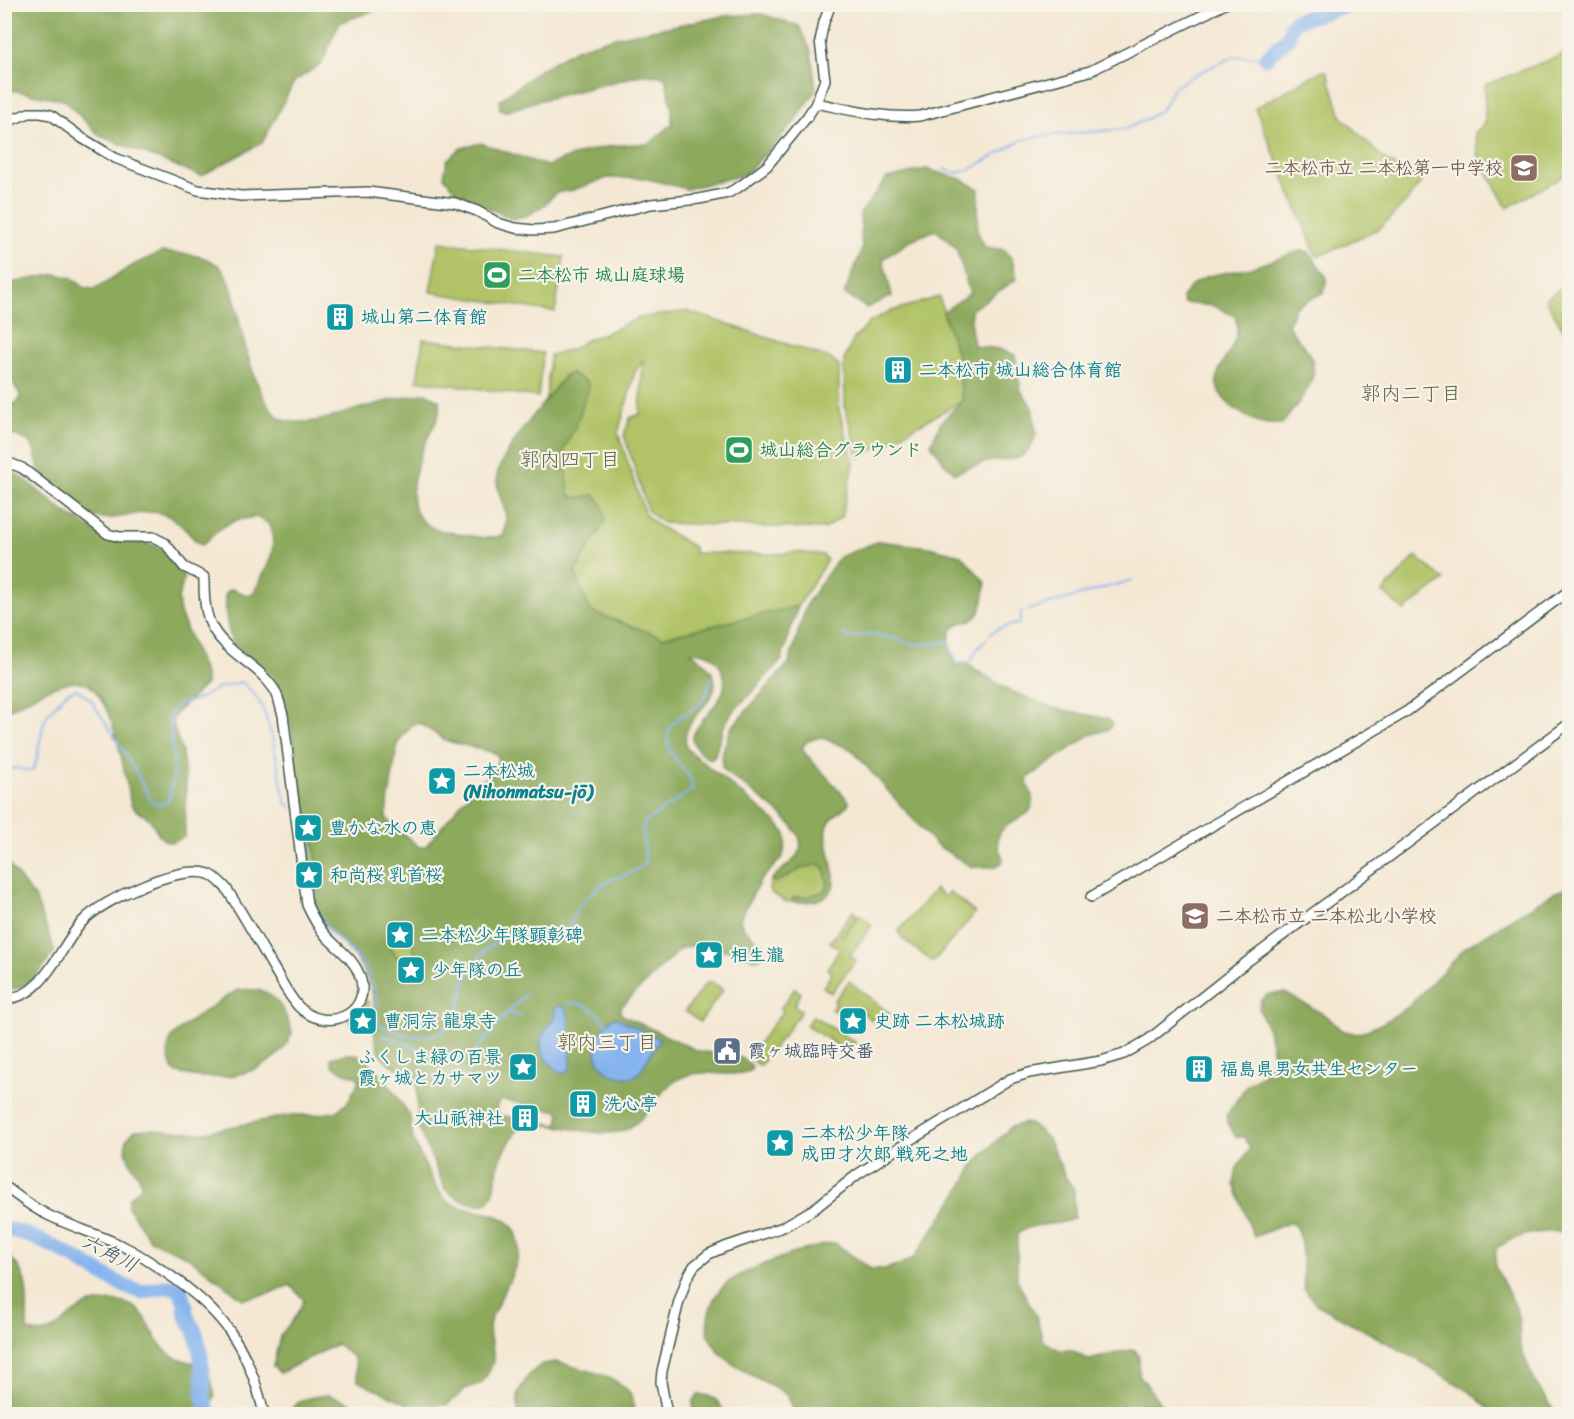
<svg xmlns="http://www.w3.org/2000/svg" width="1574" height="1419" font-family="Sriracha,'Klee One',sans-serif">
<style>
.green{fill:#b1c366;stroke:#68804d;stroke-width:1.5}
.forest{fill:#8ca95b;stroke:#567348;stroke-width:1.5;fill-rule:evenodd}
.water{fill:#84b3ee;stroke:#527891;stroke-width:1.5}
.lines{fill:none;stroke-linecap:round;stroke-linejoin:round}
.stream{stroke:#84b3ee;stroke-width:2}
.river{stroke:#84b3ee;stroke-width:15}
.tertiary-casing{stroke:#3f574c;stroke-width:12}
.tertiary{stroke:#fff;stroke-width:9}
.labels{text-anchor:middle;stroke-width:4.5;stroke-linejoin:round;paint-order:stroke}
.education-label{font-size:18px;font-weight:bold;fill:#785e54;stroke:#f7f3e8;text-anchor:end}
.leisure-label{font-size:18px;font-weight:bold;fill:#27864d;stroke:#f7f3e8;text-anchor:start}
.culture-label{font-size:18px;font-weight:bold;fill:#0d838f;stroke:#f7f3e8;text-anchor:start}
.service-label{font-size:18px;font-weight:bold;fill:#4e5e75;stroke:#f7f3e8;text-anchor:start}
.neighbourhood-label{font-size:20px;fill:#616345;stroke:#f7f3e8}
.water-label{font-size:20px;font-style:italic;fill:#385a62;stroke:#f7f3e8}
</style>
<rect width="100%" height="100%" fill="#f7f3e8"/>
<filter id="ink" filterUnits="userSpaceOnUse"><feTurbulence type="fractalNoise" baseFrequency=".0167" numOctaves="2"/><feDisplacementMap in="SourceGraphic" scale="12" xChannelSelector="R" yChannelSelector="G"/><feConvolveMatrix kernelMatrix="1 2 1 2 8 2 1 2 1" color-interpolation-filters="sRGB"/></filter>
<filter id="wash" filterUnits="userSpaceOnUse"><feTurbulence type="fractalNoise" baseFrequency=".008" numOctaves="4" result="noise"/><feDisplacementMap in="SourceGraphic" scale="24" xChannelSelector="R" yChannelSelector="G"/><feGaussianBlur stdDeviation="1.35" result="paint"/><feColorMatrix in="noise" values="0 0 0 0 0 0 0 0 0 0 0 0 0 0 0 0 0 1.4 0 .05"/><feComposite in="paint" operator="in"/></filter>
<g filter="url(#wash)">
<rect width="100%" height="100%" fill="#f4e8d4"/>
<!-- green -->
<path class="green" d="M1569,52V173L1507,208L1479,157L1475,133L1485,123V85Z
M1321,71H1327L1341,116L1385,160L1405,171L1426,175L1408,200L1380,228L1317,257L1255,108Z
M439,242L564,257L555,312L430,292Z
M1569,283V339L1545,299Z
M939,297L958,358L962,401L859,458L845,407L844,360L854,339L870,322L888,312Z
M687,311L829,358L839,366V410L854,464L841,517L824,529L663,523L648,511L624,435L630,418L640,414L643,361L635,372L618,433L645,514L655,524L694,547V553L777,554L795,552L823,555L827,560L798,606L663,637L593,613L590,610L575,572L605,521V516L569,494L564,450L565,375L546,400L550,355L575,348L584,341L606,333L638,318Z
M423,339L543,353L538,397L417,380Z
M1416,556L1444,580L1404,611L1383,592Z
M299,805L308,814L311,819C313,837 325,893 313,904L308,884Z
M812,865H822L824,867L828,885L825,891L807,897H794L792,901L793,902L784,901L771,893L769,889L771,880L775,882L796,870Z
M935,889L944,897L950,892L975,913L933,962L904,940L898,932Z
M853,911L858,915L842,937L860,915L872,925L850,956L856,960L831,993L823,987L832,973L827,969L840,949L830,942Z
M404,931L410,933L418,967L408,971L386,943L388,937Z
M711,981L723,990L700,1022L685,1011L706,983L708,984Z
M849,981L890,1014L879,1026L863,1013L855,1023L831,1009L836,1003L834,1001Z
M795,988L801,993L794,1005L802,1011L760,1066L748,1057L783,1011L780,1009Z
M368,1001L370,1015L368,1026L365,1028L349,1022V1020L359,1012L364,1002Z
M813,1016L855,1042L853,1049L844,1050L806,1025Z"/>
<!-- forest -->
<path class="forest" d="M4,5L5,4L390,5L339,23L322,63L294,82L262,143L201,176L100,136L64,100L5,89Z
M761,14L799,26L811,51L816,90L795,122L746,174L687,189L644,178H607L573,190L556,193L543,206L528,215L512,219L459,195L444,177L447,160L461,148L481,143L547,166C583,151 610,143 649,144L672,124V107L665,76L641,75L533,102L508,111L500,110V100L541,69L576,49L615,37L725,16Z
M926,169L961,179L979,189L977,231L985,247L1005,250L1012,259L1017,279L971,310V329L974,346L999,349L1015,355L1021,391L1032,406L1036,434L1030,449L1019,458L986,462L955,473L945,464L931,444L941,422L962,401L958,358L943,312L970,293L956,248L936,230L913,239L883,259L892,296L866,308L844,294L862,249L860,214L887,178Z
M1300,251L1309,252L1327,278L1324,292L1295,307L1288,325C1294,337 1305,345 1311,357C1322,380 1295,406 1282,424C1264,425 1253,422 1238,411C1185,374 1249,356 1235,316L1214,306L1184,303L1182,297L1194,283L1208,276L1250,268Z
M162,252C181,254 203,253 219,266C233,277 237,313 241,330C246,352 263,417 287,421C315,426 342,413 368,406C387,401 407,397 426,393L440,401C442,418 429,432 423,448C410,483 400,525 449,532C467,535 487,541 503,535C513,511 495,497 497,476C500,453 550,395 566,375L571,373L587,382L589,387L579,418L564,450L569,494L573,498L595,495C601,500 606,513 605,521L575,572L590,610L594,613L663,637L798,606L781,661L731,714L723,728L715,755L711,759C702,757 694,747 692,738C700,713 739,697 719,664C712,653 702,651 691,652C698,657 706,663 711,671C730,702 675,715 687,749L776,822L786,834V841L783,857L760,881L740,919C742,934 760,937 765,951L760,958L755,959L733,950L710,951L700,945L681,948L621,1007L620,1012L622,1015L698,1051L742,1058L752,1066L750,1071C724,1081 700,1062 671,1084C652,1099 644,1126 618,1132C590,1138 539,1115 519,1129C515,1132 502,1155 500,1160C495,1172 498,1196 486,1203C481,1206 474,1204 469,1203C460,1200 452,1196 445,1189L418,1126L417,1084C410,1070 391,1069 382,1056C371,1039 375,1021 374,1002C373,991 369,981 364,971C353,946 326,936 314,906C324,888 313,842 311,819L308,813L299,805C295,770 295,718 279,687C269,667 249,662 236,646C226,634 225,608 225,593L232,589L247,595L253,594C265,569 281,551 268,523L256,517L236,520L221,528L202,545C189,538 183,522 168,516C140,504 121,524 96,517C81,513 57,490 44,480C27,449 47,443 5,433V408L18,402L21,396L5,370V284L56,274L72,278L85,288L94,289L137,263ZM419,723L447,741L495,753L498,756V761L490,774L469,794L425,847H419L387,819L386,816L398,742L412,725ZM404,931L410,933L418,967L408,971L386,943L388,937ZM502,1100L558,1111L560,1114L558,1124L555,1125L499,1115L496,1110L498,1103Z
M5,466L24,479L67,514L83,523L103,538L125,543L151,544L162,549L182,572L184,579L178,599L180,613L205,675L206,684L176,713L172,721L182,753L186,783L185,836C159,854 159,827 147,817C140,812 138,814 131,805C125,777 114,696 85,683C81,682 71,682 67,683C48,686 21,703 5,712Z
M879,541L929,547L961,555L986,583C984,591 983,610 978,615C973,623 963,620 956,625C944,634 951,656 957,665L967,664L1008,690L1054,708L1108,719L1112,723L1111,727L1107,730L1090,735L1027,779C1027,787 1033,795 1033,802C1032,826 982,818 1003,858L1002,863L994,867H972L936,845L851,749L820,737L808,741L803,746V751L849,801V804C841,811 829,818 827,829C822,851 852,891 817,900C809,902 802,903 793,902L792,901L794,897H807L825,891L828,885L824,867L821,865C797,866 795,875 775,882L771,880C778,871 792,864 798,855C802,848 801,840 797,833C788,816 744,786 727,773L722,767V753L731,728L789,663L807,603L839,557Z
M5,860L35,898L52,943L54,952C42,969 28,992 5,989Z
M1569,887V1232C1538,1231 1524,1232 1496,1248L1495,1266L1514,1304L1519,1320L1520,1347L1536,1384L1557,1414H1494L1469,1391L1415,1358L1316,1304L1304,1289L1301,1242L1296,1227L1291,1222L1254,1237L1234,1184L1237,1168L1250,1149L1244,1137H1236L1228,1123L1226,1116L1247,1085L1263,1074L1274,1059L1268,1030L1259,1009L1261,1000L1269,994L1285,993L1327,1016L1341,1030L1357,1034L1383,1023L1407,1008L1466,947L1553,893Z
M237,990C243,990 250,989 257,990C278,993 287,1015 292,1033C290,1038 287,1045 283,1049C258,1079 210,1082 174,1072C170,1062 165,1052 170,1041C177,1027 222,1000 237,990Z
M346,1054C351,1054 356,1053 361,1056C379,1067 396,1095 408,1113C413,1121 410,1130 413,1139C417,1150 436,1189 443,1197C459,1215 492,1207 510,1224C536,1250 498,1296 490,1322C486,1335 496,1350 493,1363C491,1369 485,1377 482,1383L465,1389L447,1405L408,1404L358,1381L354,1358L337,1344L280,1373L273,1366L280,1336L295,1317L304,1300L290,1285L268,1294L243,1299L185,1255L150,1240L128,1207L129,1198C148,1183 142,1182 131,1164C126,1156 126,1149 126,1140L135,1130L150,1129L200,1133L291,1115H313L335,1112L347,1103L359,1081L358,1077L343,1072L332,1065L331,1058Z
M1025,1123L1034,1126L1048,1139L1066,1178L1074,1189V1218C1056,1228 1032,1220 1017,1235V1280L1036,1316L1043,1341L1059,1350H1071L1089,1360C1101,1358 1125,1349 1135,1350L1139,1356V1374L1163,1408L1162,1412L1158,1414L1125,1404L1121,1406L1119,1414H791C793,1407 791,1399 785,1394C780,1389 772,1386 765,1382C745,1372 718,1359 709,1336C704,1322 711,1300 721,1289C737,1270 810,1246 835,1243L871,1269H884L901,1264L914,1258L958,1193L976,1161L1011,1127Z
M5,1254C32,1271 27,1302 27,1330C52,1341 63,1318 83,1307C91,1303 110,1300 119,1302C149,1306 148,1331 164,1349C174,1360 189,1362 202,1364L211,1380L215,1396L206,1414H5Z
M557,1362C581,1369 645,1379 632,1414H518V1393L528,1376L542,1364Z
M329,1395L358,1406L372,1414H287C298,1398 310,1397 329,1395Z
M698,1395C714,1394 718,1401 725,1413L730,1414H694L693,1402Z"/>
<!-- water -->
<path class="water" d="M558,1005L566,1008L569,1017L571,1067L568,1071L563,1074C547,1063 533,1049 546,1029C553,1017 554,1026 555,1008Z
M615,1017L660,1039L641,1070L636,1076C604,1084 583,1051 605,1027C608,1022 610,1019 615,1017Z"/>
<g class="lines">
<!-- stream -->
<path class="stream" d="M944,169L956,173L969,170L1022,140L1043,136L1125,129L1147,119L1163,108L1173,88L1192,76L1235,56L1266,58
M1028,610L1132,580
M843,634L851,637L876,634L914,644H935L946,641L949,643L957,664L971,661L977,649L987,639
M989,635L997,629L1020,623L1021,612L1023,611
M4,770L13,768L32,771L36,763L43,725L47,715L67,692L77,689L91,700L127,756L151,800C157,805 160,805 167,802C179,777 172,745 169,718L171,712L178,705L201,698L217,688L242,682C248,688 254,693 258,699C272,723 279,775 286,803L291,807
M297,809L301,810L310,824L311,863L317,898
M319,910C323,932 349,944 361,962C367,971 375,986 376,997C377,1007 375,1015 380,1025C397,1034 423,1041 442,1032C461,1022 460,992 468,975C473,963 484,951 494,943C516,925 540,940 564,931C574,927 571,920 575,913C580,904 592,892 600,886C613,876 633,876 644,864C648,850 640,837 644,823L693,789C692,773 676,764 670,750C658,719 691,716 703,700C707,694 709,685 712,678
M568,1003C586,1002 596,1010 607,1024
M508,1012L521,1017
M381,1035L405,1043L441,1059H459L472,1054L513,1007L526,994"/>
<!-- river -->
<path class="river" d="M1266,58L1289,37L1291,26L1295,21L1353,4
M4,1229C40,1233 93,1271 127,1287L142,1292L168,1286L174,1287L181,1292L186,1306L185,1311L188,1319L195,1331L200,1349L204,1385L203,1395L209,1414"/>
</g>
</g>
<g filter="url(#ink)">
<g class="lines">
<!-- tertiary casing -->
<g class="tertiary-casing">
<path id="tertiary" d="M816,103C850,110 884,119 920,116L1090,71L1225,4
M4,123L29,113H41L51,115L82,138L115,158L198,190L241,196L368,192L455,203L477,211L498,223L515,228L534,230L554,229L651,204L699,199L728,193L739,187L767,166L807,117L815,105L825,80L820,41L824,22L831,4
M4,461L22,468L108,534L120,537H153L165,543L184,567L204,577C204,592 204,608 210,623C223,652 257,663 274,689C279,696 280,707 283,715L307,905C312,916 318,927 326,936C337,948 353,958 359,974C375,1014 325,1035 298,1006C288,995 281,980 273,967C258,941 243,914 226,888C221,883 216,877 209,874C179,864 104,899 83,921C61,944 43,1001 4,998
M1091,897L1406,712L1570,590
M4,1186C18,1196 31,1207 46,1214C69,1226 95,1233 118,1244C135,1251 150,1262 165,1272C223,1311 249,1347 264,1414
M667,1414L661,1382L662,1371L679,1301L687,1278L694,1266L709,1254L725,1247L783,1227L814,1209L858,1174L911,1140L1010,1079L1029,1073L1101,1061L1124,1054L1148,1040L1244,964L1570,723"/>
</g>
<!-- tertiary -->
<use href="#tertiary" class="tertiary"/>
</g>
</g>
<!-- icons -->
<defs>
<g id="school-square" transform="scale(1.5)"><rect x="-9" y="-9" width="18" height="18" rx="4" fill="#8d6e63" stroke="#f7f3e8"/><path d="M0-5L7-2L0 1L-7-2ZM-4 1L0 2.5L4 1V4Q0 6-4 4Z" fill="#fff"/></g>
<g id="stadium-square" transform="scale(1.5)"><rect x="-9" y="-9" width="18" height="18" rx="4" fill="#2e9e5b" stroke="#f7f3e8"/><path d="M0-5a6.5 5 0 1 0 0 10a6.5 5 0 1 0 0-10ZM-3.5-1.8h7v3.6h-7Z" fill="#fff"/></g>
<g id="building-square" transform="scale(1.5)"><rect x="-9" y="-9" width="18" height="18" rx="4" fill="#0f9aa8" stroke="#f7f3e8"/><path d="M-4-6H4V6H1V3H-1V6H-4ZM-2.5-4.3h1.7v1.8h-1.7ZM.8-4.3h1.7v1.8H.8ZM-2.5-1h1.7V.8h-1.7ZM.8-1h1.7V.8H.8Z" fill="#fff"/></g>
<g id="sight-square" transform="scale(1.5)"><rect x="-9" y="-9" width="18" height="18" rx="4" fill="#0f9aa8" stroke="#f7f3e8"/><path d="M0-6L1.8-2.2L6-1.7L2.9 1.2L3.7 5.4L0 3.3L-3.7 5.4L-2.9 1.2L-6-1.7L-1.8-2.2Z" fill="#fff"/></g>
<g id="civic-square" transform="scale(1.5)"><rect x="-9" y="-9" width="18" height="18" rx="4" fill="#5c6f8a" stroke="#f7f3e8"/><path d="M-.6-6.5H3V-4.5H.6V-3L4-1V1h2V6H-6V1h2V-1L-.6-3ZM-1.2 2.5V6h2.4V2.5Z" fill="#fff"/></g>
</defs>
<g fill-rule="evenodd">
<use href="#school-square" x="1524" y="168"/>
<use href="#stadium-square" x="497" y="275"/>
<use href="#building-square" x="340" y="317"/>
<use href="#building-square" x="898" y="370"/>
<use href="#stadium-square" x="739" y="450"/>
<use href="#sight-square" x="442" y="781"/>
<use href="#sight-square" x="308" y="828"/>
<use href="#sight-square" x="309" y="875"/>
<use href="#school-square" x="1195" y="916"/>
<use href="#sight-square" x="400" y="935"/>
<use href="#sight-square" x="709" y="955"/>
<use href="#sight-square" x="411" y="970"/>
<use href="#sight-square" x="363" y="1021"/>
<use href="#sight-square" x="853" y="1021"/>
<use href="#civic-square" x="727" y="1051"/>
<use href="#sight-square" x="523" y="1067"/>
<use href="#building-square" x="1199" y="1069"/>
<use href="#building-square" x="583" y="1104"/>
<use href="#building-square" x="525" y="1118"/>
<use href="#sight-square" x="780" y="1143"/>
</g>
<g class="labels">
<!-- education labels -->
<g class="education-label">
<text x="1503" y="174">二本松市立 二本松第一中学校</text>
<text x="1216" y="922" text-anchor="start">二本松市立 二本松北小学校</text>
</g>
<!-- leisure labels -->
<g class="leisure-label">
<text x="518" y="281">二本松市 城山庭球場</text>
<text x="760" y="456">城山総合グラウンド</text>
</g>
<!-- culture labels -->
<g class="culture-label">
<text x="361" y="323">城山第二体育館</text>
<text x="919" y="376">二本松市 城山総合体育館</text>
<text x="463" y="777">二本松城<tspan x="463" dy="21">(Nihonmatsu-jō)</tspan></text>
<text x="329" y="834">豊かな水の恵</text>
<text x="330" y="881">和尚桜 乳首桜</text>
<text x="421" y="941">二本松少年隊顕彰碑</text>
<text x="730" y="961">相生瀧</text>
<text x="432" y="976">少年隊の丘</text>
<text x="384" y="1027">曹洞宗 龍泉寺</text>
<text x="874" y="1027">史跡 二本松城跡</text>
<text x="502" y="1063" text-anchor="end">ふくしま緑の百景<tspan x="502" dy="21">霞ヶ城とカサマツ</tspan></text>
<text x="1220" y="1075">福島県男女共生センター</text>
<text x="604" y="1110">洗心亭</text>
<text x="504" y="1124" text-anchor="end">大山祇神社</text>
<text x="801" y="1139">二本松少年隊<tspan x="801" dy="21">成田才次郎 戦死之地</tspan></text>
</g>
<!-- service labels -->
<g class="service-label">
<text x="748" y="1057">霞ヶ城臨時交番</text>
</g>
<!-- neighbourhood labels -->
<g class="neighbourhood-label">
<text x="1411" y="400">郭内二丁目</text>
<text x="570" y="466">郭内四丁目</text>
<text x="607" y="1049">郭内三丁目</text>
</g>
<!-- water labels -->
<g class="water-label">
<text transform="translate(110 1253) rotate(27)" y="7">六角川</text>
</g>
</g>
<!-- margin -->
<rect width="1574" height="1419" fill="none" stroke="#f7f3e8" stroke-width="24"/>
</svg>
